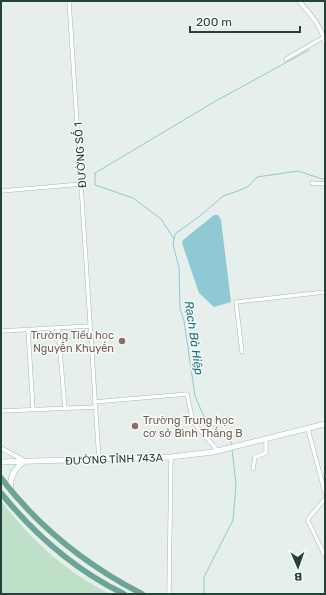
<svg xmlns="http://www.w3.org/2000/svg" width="326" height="595" font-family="Rubik,sans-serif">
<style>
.green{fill:#bfe0c8}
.water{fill:#8ec9d4}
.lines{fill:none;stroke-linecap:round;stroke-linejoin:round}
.stream{stroke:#8ec9d4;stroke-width:1}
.minor-casing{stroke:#a8b8b2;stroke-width:4.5}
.tertiary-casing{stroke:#a8b8b2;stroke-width:5}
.secondary-casing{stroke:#a4bbb3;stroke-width:6}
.primary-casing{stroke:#c2cac8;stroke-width:6}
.minor{stroke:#fff;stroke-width:3.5}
.tertiary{stroke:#fff;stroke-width:4}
.secondary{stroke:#fff;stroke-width:5}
.primary{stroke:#6aa596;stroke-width:5.5}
.education-dot{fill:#8d6e63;stroke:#f7fbf9;stroke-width:1.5}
.labels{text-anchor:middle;stroke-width:3;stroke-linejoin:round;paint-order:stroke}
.street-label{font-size:11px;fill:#24423a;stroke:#f7fbf9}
.education-label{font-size:11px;fill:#785e54;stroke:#f7fbf9;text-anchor:end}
.water-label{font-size:12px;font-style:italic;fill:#1c6f80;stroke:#f7fbf9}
</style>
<rect width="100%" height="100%" fill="#e6efeb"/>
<!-- green -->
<path class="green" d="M2,502C31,540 66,572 110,594H1Z"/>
<!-- water -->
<path class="water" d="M214,215H218L221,220L231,302L214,307L199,293L182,243L183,240Z"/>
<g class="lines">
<!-- stream -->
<path class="stream" d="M174,239L161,219L133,198L95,185V173L214,102L309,50
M232,445L230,440L205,419L195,396L184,321L180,308L179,267L173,245L175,234L201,215L223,196L238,191L249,186L257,177L298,171L325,180
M204,594V577L233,520L236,485L232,449"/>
<!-- minor casing -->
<g class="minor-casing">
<path id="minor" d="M69,1L99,460
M286,59L324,37
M312,183L325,184
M1,191L82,184
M58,328L65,409
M28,329L33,410
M1,331L90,326
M242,352L236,302L325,292
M94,402L187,394L193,422L218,451
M1,411L95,407
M308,429L325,493
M253,469L255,457L266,453V440
M325,499L308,519V521L325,556
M169,594L171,457"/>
</g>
<!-- tertiary casing -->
<g class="tertiary-casing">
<path id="tertiary" d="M299,1C310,14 321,25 325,43
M1,448L23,460"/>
</g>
<!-- secondary casing -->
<g class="secondary-casing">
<path id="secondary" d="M1,462L171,457L213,452L325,424
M11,491C9,478 13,469 24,462"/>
</g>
<!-- primary casing -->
<g class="primary-casing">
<path id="primary" d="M1,478C40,529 86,565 142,594
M1,493C35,535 75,570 124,594"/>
</g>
<!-- minor -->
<use href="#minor" class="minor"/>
<!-- tertiary -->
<use href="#tertiary" class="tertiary"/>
<!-- secondary -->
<use href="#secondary" class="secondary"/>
<!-- primary -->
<use href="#primary" class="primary"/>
</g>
<!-- markers -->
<g class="education-dot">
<circle cx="122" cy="341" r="4"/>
<circle cx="135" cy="426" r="4"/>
</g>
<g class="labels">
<!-- street labels -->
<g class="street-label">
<text transform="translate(80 155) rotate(-94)" y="4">ĐƯỜNG SỐ 1</text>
<text transform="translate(114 459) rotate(-2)" y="4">ĐƯỜNG TỈNH 743A</text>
</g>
<!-- education labels -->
<g class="education-label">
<text x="114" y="339">Trường Tiểu học<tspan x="114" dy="13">Nguyễn Khuyến</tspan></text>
<text x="143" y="424" text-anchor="start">Trường Trung học<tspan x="143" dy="13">cơ sở Bình Thắng B</tspan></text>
</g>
<!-- water labels -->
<g class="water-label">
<text transform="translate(194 338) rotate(82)" y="4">Rạch Bà Hiệp</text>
</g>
</g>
<!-- border -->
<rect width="326" height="595" fill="none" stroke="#24423a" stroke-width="4"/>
<!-- north arrow -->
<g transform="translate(298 567) rotate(178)" stroke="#f7fbf9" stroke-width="3" paint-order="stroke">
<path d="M0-3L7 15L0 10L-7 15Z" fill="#24423a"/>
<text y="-6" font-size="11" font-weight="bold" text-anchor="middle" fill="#24423a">B</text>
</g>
<!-- scale -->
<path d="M190 26v6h110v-6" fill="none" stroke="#24423a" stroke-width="2"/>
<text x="196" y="26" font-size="12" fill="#24423a" stroke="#f7fbf9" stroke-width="3" paint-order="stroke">200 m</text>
</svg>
